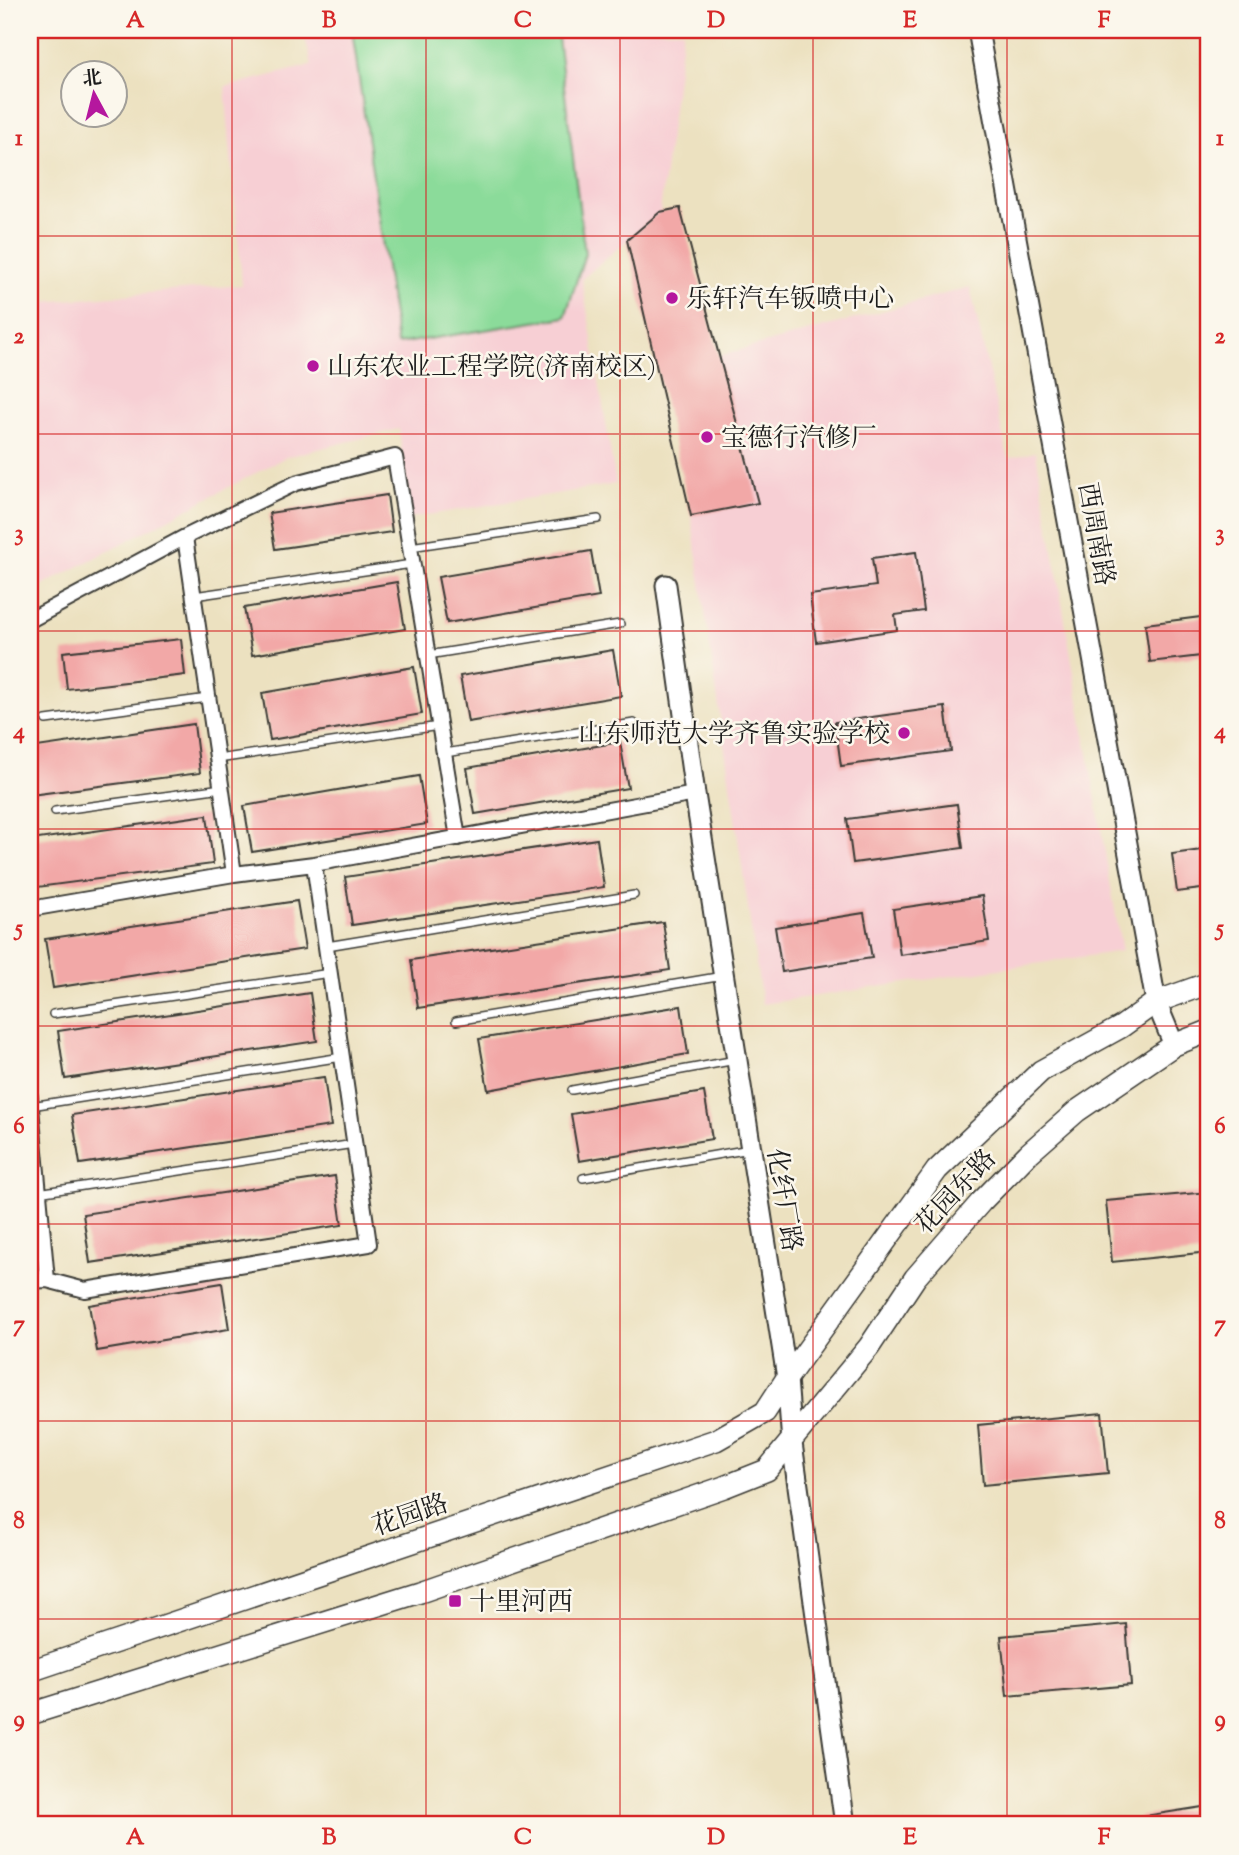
<svg xmlns="http://www.w3.org/2000/svg" width="1239" height="1855" font-family="'Sorts Mill Goudy','Noto Serif SC',serif">
<style>
.built{fill:#f7cfd4}
.green{fill:#8bdb9a;stroke:#547c5b;stroke-width:2}
.building{fill:#f2a8a7}
.lines{fill:none;stroke-linecap:round;stroke-linejoin:round}
.lane-casing{stroke:#3b3a35;stroke-width:10}
.street-casing{stroke:#3b3a35;stroke-width:18}
.secondary-casing{stroke:#3b3a35;stroke-width:23}
.primary-casing{stroke:#3b3a35;stroke-width:24}
.lane{stroke:#fff;stroke-width:7}
.street{stroke:#fff;stroke-width:14}
.secondary{stroke:#fff;stroke-width:19}
.primary{stroke:#fff;stroke-width:21}
.grid{fill:none;stroke:#d62828;stroke-width:2;stroke-opacity:0.55}
.poi-dot{fill:#b5179e;stroke:#fbf7ec;stroke-width:2.5}
.labels{text-anchor:middle;stroke-width:5;stroke-linejoin:round;paint-order:stroke}
.poi-label{font-size:26px;fill:#1c1c1c;stroke:#fbf7ec;text-anchor:start}
.street-label{font-size:26px;fill:#1c1c1c;stroke:#fbf7ec}
.neatline{fill:none;stroke:#d62828;stroke-width:2.5}
.grid-label{font-size:23px;text-anchor:middle;font-weight:bold;fill:#d62828}
</style>
<rect width="100%" height="100%" fill="#fbf7ec"/>
<filter id="ink" filterUnits="userSpaceOnUse"><feTurbulence type="fractalNoise" baseFrequency=".0143" numOctaves="2"/><feDisplacementMap in="SourceGraphic" scale="14" xChannelSelector="R" yChannelSelector="G"/><feConvolveMatrix kernelMatrix="1 2 1 2 8 2 1 2 1" color-interpolation-filters="sRGB"/></filter>
<filter id="wash" filterUnits="userSpaceOnUse"><feTurbulence type="fractalNoise" baseFrequency=".00686" numOctaves="4" result="noise"/><feDisplacementMap in="SourceGraphic" scale="28" xChannelSelector="R" yChannelSelector="G"/><feGaussianBlur stdDeviation="1.57" result="paint"/><feColorMatrix in="noise" values="0 0 0 0 0 0 0 0 0 0 0 0 0 0 0 0 0 1.4 0 .05"/><feComposite in="paint" operator="in"/></filter>
<g filter="url(#wash)">
<rect width="100%" height="100%" fill="#ece1c0"/>
<!-- built -->
<path class="built" d="M303,30H683L660,212L582,279L616,484L410,518L399,429L286,457L30,592V303L242,285L225,87L312,65Z
M970,287L1008,458L1036,452L1122,951L762,1004L691,516L757,503L719,356Z"/>
<!-- green -->
<path class="green" d="M352,30H557L585,254L565,317L397,344Z"/>
<g id="blocks">
<!-- building -->
<path class="building" d="M680,208L758,503L691,516L627,240L660,212Z
M387,495L392,532L275,549L269,513Z
M591,551L599,597L447,623L438,577Z
M916,552L924,611L895,615L897,630L816,642L810,595L876,586L872,558Z
M397,582L405,629L252,655L244,608Z
M1209,616V655L1150,662L1145,624Z
M181,639L185,675L67,689L63,652Z
M613,650L621,696L468,722L460,676Z
M414,667L422,714L270,740L262,693Z
M945,707L951,751L841,766L835,722Z
M194,724L200,773L30,795V748Z
M620,742L628,788L475,814L467,768Z
M419,776L427,824L252,852L244,806Z
M957,804L963,848L853,863L847,819Z
M207,815L213,864L38,887L31,840Z
M597,839L604,887L352,925L345,877Z
M1209,849V888L1177,892L1172,854Z
M982,896L989,941L900,955L893,909Z
M297,901L305,949L53,988L45,939Z
M864,913L872,958L782,972L775,927Z
M663,922L670,970L418,1008L411,960Z
M310,993L317,1041L65,1079L58,1031Z
M681,1006L688,1054L488,1090L479,1039Z
M324,1077L331,1126L80,1164L72,1115Z
M704,1092L712,1139L579,1161L571,1114Z
M335,1176L342,1225L90,1263L83,1214Z
M1209,1192V1252L1112,1262L1106,1201Z
M222,1283L229,1329L97,1351L89,1305Z
M1102,1413L1108,1473L983,1485L978,1425Z
M1126,1624L1131,1685L1007,1696L1001,1636Z
M1209,1806V1825H1138V1817Z"/>
</g>
</g>
<g filter="url(#ink)">
<use href="#blocks" fill-opacity="0" stroke="#3b3a35" stroke-width="2"/>
<g class="lines">
<!-- lane casing -->
<g class="lane-casing">
<path id="lane" d="M410,547L598,519
M194,596L412,564
M428,655L620,624
M46,720L208,698
M445,753L634,723
M218,759L439,726
M55,811L222,788
M327,946L634,895
M53,1014L330,973
M456,1021L723,976
M572,1090L736,1060
M31,1106L342,1057
M583,1178L750,1149
M38,1193L354,1144"/>
</g>
<!-- street casing -->
<g class="street-casing">
<path id="street" d="M30,620L185,537
M234,874L185,537L296,483L395,457L458,838
M30,909L234,874L314,864L695,794
M30,1097L47,1280L30,1281
M47,1280L85,1290L369,1244L314,864"/>
</g>
<!-- secondary casing -->
<g class="secondary-casing">
<path id="secondary" d="M978,30L1156,1002L1174,1045
M666,585L695,794L787,1378L792,1443L845,1825"/>
</g>
<!-- primary casing -->
<g class="primary-casing">
<path id="primary" d="M30,1671L716,1440L765,1412L787,1378L937,1170L1041,1071L1121,1027L1156,1002L1209,983
M30,1714L420,1592L724,1487L767,1470L869,1347L915,1278L981,1202L1028,1154L1077,1111L1174,1045L1209,1031"/>
</g>
<!-- lane -->
<use href="#lane" class="lane"/>
<!-- street -->
<use href="#street" class="street"/>
<!-- secondary -->
<use href="#secondary" class="secondary"/>
<!-- primary -->
<use href="#primary" class="primary"/>
</g>
</g>
<!-- grid -->
<path class="grid" d="M232,30V1825M426,30V1825M620,30V1825M813,30V1825M1007,30V1825M30,236H1209M30,434H1209M30,631H1209M30,829H1209M30,1026H1209M30,1224H1209M30,1421H1209M30,1619H1209"/>
<!-- markers -->
<g class="poi-dot">
<circle cx="672" cy="298" r="7"/>
<circle cx="313" cy="366" r="7"/>
<circle cx="707" cy="437" r="7"/>
<circle cx="904" cy="733" r="7"/>
<rect x="448" y="1594" width="14" height="14" rx="3.5"/>
</g>
<g class="labels">
<!-- poi labels -->
<g class="poi-label">
<text x="686" y="307">乐轩汽车钣喷中心</text>
<text x="327" y="375">山东农业工程学院(济南校区)</text>
<text x="721" y="446">宝德行汽修厂</text>
<text x="890" y="742" text-anchor="end">山东师范大学齐鲁实验学校</text>
<text x="469" y="1610">十里河西</text>
</g>
<!-- street labels -->
<g class="street-label">
<text transform="translate(1097 534) rotate(80)" y="9">西周南路</text>
<text transform="translate(955 1191) rotate(-47)" y="9">花园东路</text>
<text transform="translate(785 1200) rotate(81)" y="9">化纤厂路</text>
<text transform="translate(410 1514) rotate(-19)" y="9">花园路</text>
</g>
</g>
<!-- margin -->
<rect width="1239" height="1855" fill="none" stroke="#fbf7ec" stroke-width="77"/>
<!-- north arrow -->
<g transform="translate(94 94) rotate(353)"><circle r="33" fill="#fbf7ec" stroke="#a29f99" stroke-width="2"/>
<path d="M0-5L12 26L0 18L-12 26Z" fill="#b5179e"/>
<text y="-10" font-size="19" font-weight="bold" text-anchor="middle" fill="#1c1c1c">北</text>
</g>
<rect x="38" y="38" width="1162" height="1778" class="neatline"/>
<g class="grid-label">
<text x="135" y="27">A</text>
<text x="329" y="27">B</text>
<text x="523" y="27">C</text>
<text x="716" y="27">D</text>
<text x="910" y="27">E</text>
<text x="1104" y="27">F</text>
<text x="19" y="145">1</text>
<text x="1220" y="145">1</text>
<text x="19" y="343">2</text>
<text x="1220" y="343">2</text>
<text x="19" y="540">3</text>
<text x="1220" y="540">3</text>
<text x="19" y="738">4</text>
<text x="1220" y="738">4</text>
<text x="19" y="935">5</text>
<text x="1220" y="935">5</text>
<text x="19" y="1133">6</text>
<text x="1220" y="1133">6</text>
<text x="19" y="1331">7</text>
<text x="1220" y="1331">7</text>
<text x="19" y="1528">8</text>
<text x="1220" y="1528">8</text>
<text x="19" y="1726">9</text>
<text x="1220" y="1726">9</text>
<text x="135" y="1844">A</text>
<text x="329" y="1844">B</text>
<text x="523" y="1844">C</text>
<text x="716" y="1844">D</text>
<text x="910" y="1844">E</text>
<text x="1104" y="1844">F</text>
</g>
</svg>
